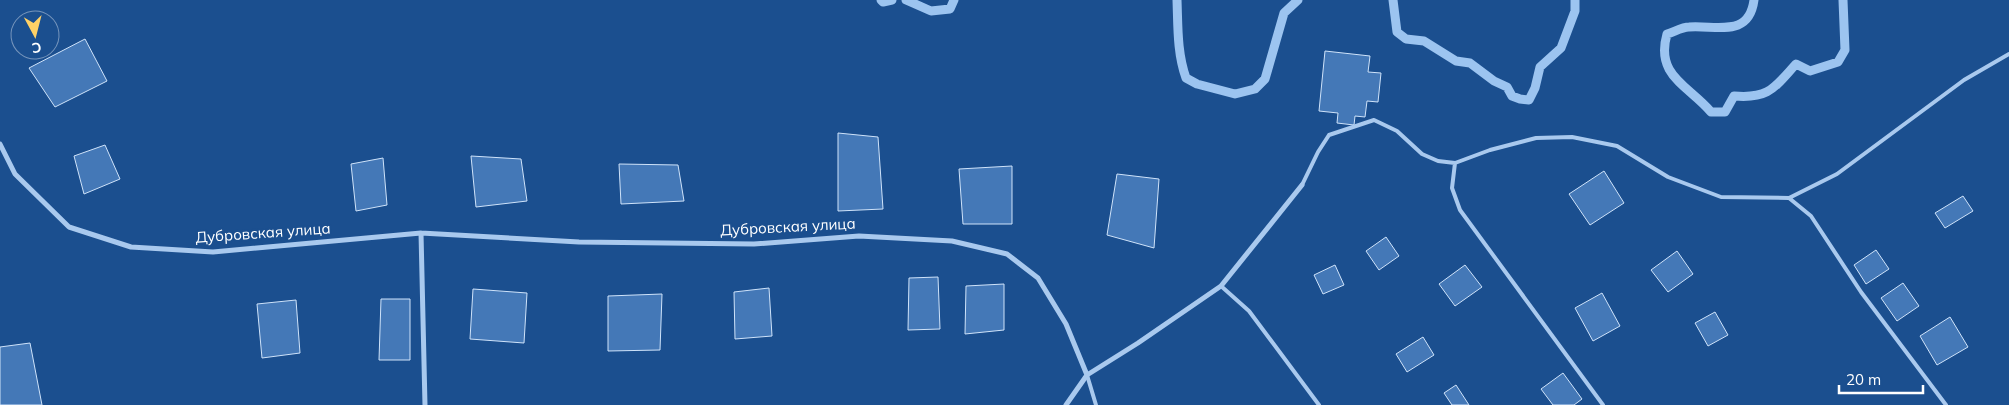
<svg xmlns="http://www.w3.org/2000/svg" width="2009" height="405" font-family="Mulish,sans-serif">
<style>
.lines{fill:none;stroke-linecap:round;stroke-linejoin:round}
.stream{stroke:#9cc4f0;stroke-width:9}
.building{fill:#4478b7;stroke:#cfe3fa}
.lane{stroke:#a9c9ee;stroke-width:4}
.street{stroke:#a9c9ee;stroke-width:5}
.labels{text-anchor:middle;stroke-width:4.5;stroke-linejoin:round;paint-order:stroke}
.street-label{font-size:15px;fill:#fff;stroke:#1b4f8f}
</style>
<rect width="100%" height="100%" fill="#1b4f8f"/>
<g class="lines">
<!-- stream -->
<path class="stream" d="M881,0L883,2L892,0
M906,0L931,11L950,9L954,0
M1177,0C1178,26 1177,53 1186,78L1197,84L1235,94L1255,89L1265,79L1284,13L1298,0
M1393,0L1397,32L1406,39L1424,41L1456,61L1470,63L1494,81L1507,87L1512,96L1520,99L1529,100L1535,88L1540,67L1561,48L1575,11V0
M1754,0C1749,38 1717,25 1689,27C1682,27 1674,32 1667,34C1655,76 1688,85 1711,112H1725L1734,96C1769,99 1774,88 1796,64L1810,71L1838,62L1845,50L1843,0"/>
</g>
<!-- building -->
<path class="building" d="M85,39L107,81L55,107L29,68Z
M1325,51L1370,56L1368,72L1381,73L1378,102L1367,101L1365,117L1355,116L1354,125L1337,123L1338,113L1319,111Z
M838,133L878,137L883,209L838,211Z
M105,145L120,179L84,194L74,156Z
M471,156L521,159L527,201L476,207Z
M383,158L387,205L356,211L351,164Z
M619,164L678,165L684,201L621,204Z
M1012,166V224H963L959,169Z
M1604,171L1624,203L1590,225L1569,194Z
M1117,174L1159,179L1154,248L1107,235Z
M1963,196L1973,211L1945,228L1935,213Z
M1386,237L1399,256L1379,270L1366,251Z
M1876,250L1889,269L1866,284L1854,265Z
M1677,251L1693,274L1668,292L1651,270Z
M1335,265L1344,285L1323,294L1314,275Z
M1465,265L1482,287L1455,306L1439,284Z
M938,277L940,329L908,330L909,278Z
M1903,283L1919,306L1897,321L1881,298Z
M1004,284V330L965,334L966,286Z
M769,288L772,336L735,339L734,292Z
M473,289L527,293L524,343L470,339Z
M1602,293L1620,326L1593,341L1575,308Z
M662,294L660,350L608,351V296Z
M381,299H410V360H379Z
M296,300L300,353L262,358L257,304Z
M1715,312L1728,335L1708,346L1695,323Z
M1950,317L1968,347L1937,365L1920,336Z
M1423,337L1434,355L1407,372L1396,354Z
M30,343L42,405H0V347Z
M1563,373L1582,399L1574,405H1553L1541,389Z
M1456,385L1469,405H1452L1444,393Z"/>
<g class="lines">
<!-- lane -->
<path class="lane" d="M1455,163L1452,188L1460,210L1603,405
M1302,185L1318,152L1329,135L1374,120L1397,131L1422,154L1438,161L1455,163L1490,150L1536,138L1572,137L1617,146L1668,177L1721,197L1789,198L1837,174L1964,80L2009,54
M1789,198L1811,216L1861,292L1946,405
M1221,286L1249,311L1319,405
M1087,375L1096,405"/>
<!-- street -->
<path class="street" d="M0,144L15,174L69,227L131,247L213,252L421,233
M425,405L421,233L579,242L754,244L859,236L952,241L1007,254L1038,278L1066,324L1087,375
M1066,405L1087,375L1138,343L1221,286L1302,185"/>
</g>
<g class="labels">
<!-- street labels -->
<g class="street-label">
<text transform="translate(788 227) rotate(-3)" y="5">Дубровская улица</text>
<text transform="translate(263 233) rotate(-4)" y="5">Дубровская улица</text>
</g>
</g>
<!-- north arrow -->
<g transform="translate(35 35) rotate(173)"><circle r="24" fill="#1b4f8f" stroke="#7695bc"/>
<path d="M0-4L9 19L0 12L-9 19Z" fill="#ffd166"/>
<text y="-8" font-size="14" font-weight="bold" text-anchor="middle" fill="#ffffff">С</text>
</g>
<!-- scale -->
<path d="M1839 385v8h84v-8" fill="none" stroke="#ffffff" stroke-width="2.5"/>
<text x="1846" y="385" font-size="15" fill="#ffffff" stroke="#1b4f8f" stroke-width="4" paint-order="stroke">20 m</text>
</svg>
